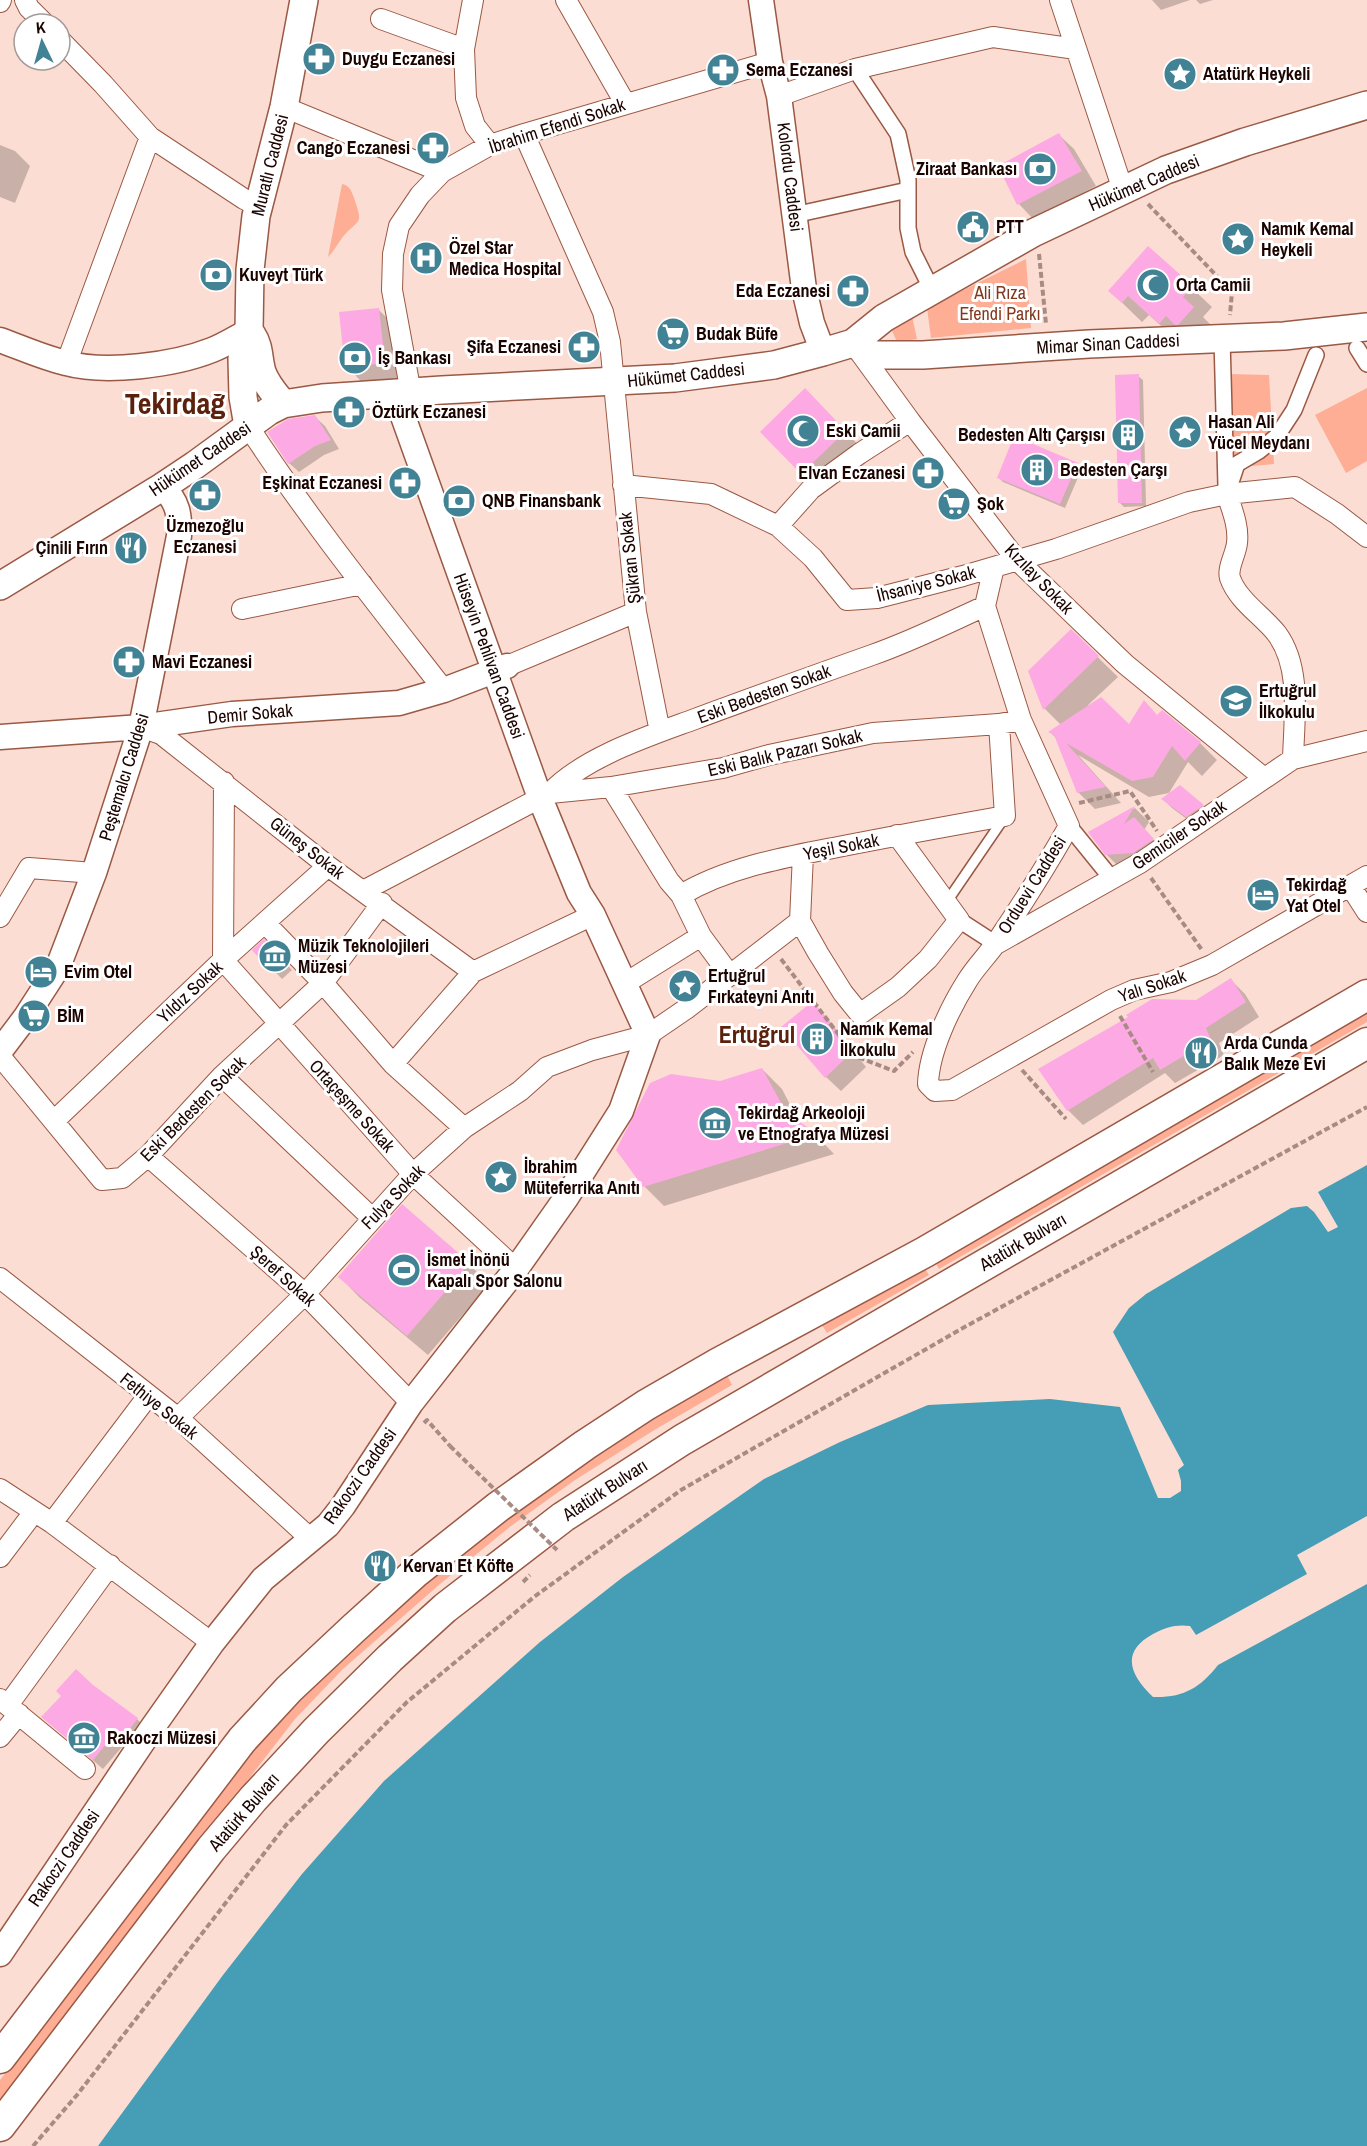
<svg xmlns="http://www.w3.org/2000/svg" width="1367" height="2146" font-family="'Archivo Narrow',sans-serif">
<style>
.green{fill:#fdae94}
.water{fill:#459eb6}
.shadow{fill:#0003}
.building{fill:#fda9e3}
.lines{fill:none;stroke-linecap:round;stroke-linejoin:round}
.service-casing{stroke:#9a5944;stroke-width:12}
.pedestrian-casing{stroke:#9a5944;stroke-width:18}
.minor-casing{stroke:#9a5944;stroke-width:22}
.tertiary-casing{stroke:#9a5944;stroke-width:27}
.secondary-casing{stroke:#9a5944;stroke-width:30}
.primary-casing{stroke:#9a5944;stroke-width:33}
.path{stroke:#a88c84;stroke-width:4;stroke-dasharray:6 3;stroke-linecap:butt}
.service{stroke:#fff;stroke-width:9}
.pedestrian{stroke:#fff;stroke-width:15}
.minor{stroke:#fff;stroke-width:20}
.tertiary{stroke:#fff;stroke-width:24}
.secondary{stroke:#fff;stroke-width:27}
.primary{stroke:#fff;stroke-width:30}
.path-bridge{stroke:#a88c84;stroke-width:4;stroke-dasharray:6 3;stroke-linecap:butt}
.labels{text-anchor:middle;stroke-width:6;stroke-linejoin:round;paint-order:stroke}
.poi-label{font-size:18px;font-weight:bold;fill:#1b0400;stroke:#fff;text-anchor:start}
.street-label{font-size:18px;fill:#1b0400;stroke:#fff}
.park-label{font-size:18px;fill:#82381e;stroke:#fff}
.district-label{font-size:24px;font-weight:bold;fill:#5c210c;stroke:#fff}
.town-label{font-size:30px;font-weight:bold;fill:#5c210c;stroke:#fff}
</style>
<rect width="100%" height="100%" fill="#fcddd3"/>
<!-- green -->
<path class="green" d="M342,184C350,186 351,190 354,198C364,227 359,217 342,238C337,245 334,251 328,257Z
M1026,259L1031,328L931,338L927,308Z
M912,316L917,339L897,342L890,326Z
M1227,374L1269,375L1274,464L1230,468Z
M1367,388V461L1346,473L1315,415Z
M1367,1008V1022L939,1269L933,1258Z
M922,1264L929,1275L827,1333L820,1322Z
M727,1375L732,1385L656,1429L575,1480L511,1526L440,1584L343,1669L295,1719L234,1798L117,1945L0,2100V2080L54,2011L185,1835L223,1790L276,1721L335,1661L434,1575L570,1470L649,1420Z"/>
<!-- water -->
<path class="water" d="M1367,1165V1516L1297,1555L1307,1574L1196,1635L1190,1626C1177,1624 1165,1627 1153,1634C1120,1652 1130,1675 1153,1697C1183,1698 1200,1688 1218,1665L1367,1584V2146H98L223,1975L302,1874L384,1781L540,1642L623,1577L764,1479L840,1442L928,1405L1050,1399L1120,1407L1158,1498H1170L1181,1491V1481L1178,1470L1184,1465L1113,1332L1129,1308L1146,1294L1291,1208L1307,1206L1314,1212L1328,1232L1338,1227L1318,1192Z"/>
<!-- shadow -->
<path class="shadow" d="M1152,0H1190L1161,10Z
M1196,0H1213L1200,4Z
M1059,135L1074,149L1096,186L1033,219L1019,204Z
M0,145L15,151L30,166L15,203L0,197Z
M1149,248L1212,307L1203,317L1213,327L1180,343L1149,315L1142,322L1110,291Z
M378,309L393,324L399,378L362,382L347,367Z
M1138,376L1143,380L1146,506L1124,507L1120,503Z
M825,410L865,452L821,493L802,473Z
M315,417L325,426L339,449L324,455L299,472L289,463Z
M1077,464L1082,468L1065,508L1003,482L998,477Z
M1071,631L1118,677L1088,705L1089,706L1129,726L1158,716L1162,712L1200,743L1217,760L1202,776L1188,762L1169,793L1149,797L1078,755L1121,803L1095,809L1078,792L1057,739L1050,732L1061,725L1045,709L1029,671Z
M1180,787L1203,806L1213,815L1196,826L1172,808L1163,799Z
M1135,808L1149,822L1144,830L1167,855L1121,869L1106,854L1090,832Z
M264,941L292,970L282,979L254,950Z
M1231,980L1245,994L1259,1017L1219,1043L1224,1055L1175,1083L1165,1073L1083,1125L1068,1110L1041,1069L1196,1002Z
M813,1003L827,1018L866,1067L841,1091L826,1077Z
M762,1069L782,1089L800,1124L816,1135L834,1154L664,1206L644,1186L720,1082Z
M402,1206L469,1264L489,1284L428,1355L359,1297L340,1277Z
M93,1686L137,1719L147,1729L134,1745L128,1740L103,1769L43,1717Z"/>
<!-- building -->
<path class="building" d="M1059,133L1082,171L1017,205L998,166Z
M1148,246L1193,286L1183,297L1194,307L1178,325H1175L1166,316L1159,324L1128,296L1122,303L1108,291Z
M379,308L385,363L345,368L339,312Z
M1139,374L1142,503H1118L1115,375Z
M805,388L846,431L801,474L760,432Z
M315,415L331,440L315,446L288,464L267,432L288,419Z
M1014,436L1078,463L1060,504L997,478Z
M1071,629L1099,656L1043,710L1028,671Z
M1101,697L1129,724L1144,700L1157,715L1162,710L1201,742L1185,761L1172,746L1153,777L1132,781L1066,743L1106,787L1077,793L1054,735L1048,732Z
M1180,785L1204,805L1186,817L1161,799Z
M1135,806L1124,824L1134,817L1154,839L1133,853L1105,855L1088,832Z
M264,939L283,959L271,971L252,950Z
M1231,978L1246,1002L1206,1028L1211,1040L1160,1070L1153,1058L1067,1111L1038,1069L1128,1017L1126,1015L1152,999L1196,1000Z
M813,1001L852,1052L825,1078L781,1027Z
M762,1068L786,1112L817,1134L643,1187L616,1150L650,1083L671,1074L720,1081Z
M402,1204L470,1263L407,1336L338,1277Z
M76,1669L93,1685L138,1718L124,1737L117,1731L93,1760L41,1717L61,1696L56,1691Z"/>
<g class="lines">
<!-- service casing -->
<g class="service-casing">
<path id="service" d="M946,903L1004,818"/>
</g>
<!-- pedestrian casing -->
<g class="pedestrian-casing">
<path id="pedestrian" d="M855,69L898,134L908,180V228L913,252L932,290
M794,215L908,190
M1222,339L1226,486
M1357,348L1367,364
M1227,494L1237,464L1259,451L1277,436L1294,410L1316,355
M1069,826L1112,879
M959,920L996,944"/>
</g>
<!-- minor casing -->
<g class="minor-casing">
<path id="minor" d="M25,0L29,8L45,24
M566,0L625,103
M1060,0L1123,190
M0,2L1,0
M381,19L464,49L466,98L475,126L490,145
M60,40L103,84L150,137L244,199L258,206
M464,49L473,0
M779,96L855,69L993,37L1076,49
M284,107L442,172
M524,134L603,312L610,342L636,612L660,732
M856,347L910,421L1016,559L1125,664L1264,778
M66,364L150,137
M411,393L392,290L393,254L399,226L420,195L442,172L490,145L524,134L770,62
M248,426C308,518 377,604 444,690
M623,485L711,494L778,526L813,558L847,600L877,598L963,576L1056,549L1189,502L1227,494L1295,487L1337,514L1367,537
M1227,494C1232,510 1239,526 1237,543C1236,554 1227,568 1230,578C1238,601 1263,616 1277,634C1302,668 1294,719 1293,759
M778,526L811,489L859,454L910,421
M994,567L985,606L1021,720L1069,826C1047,865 1023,903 998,940C989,954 976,966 967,981C950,1008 929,1051 928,1084L935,1091L952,1090L1111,1000L1134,990L1171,982L1212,965L1367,876
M242,609L362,584
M507,666L636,612
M141,727L161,734L328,866L473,972
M224,782L223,960L413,1174L516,1269
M611,787L669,881L681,895L701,936L729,974
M550,793L611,787L723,768L769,755L873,733L999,724L1021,720
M550,793C584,757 649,736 695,719C754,697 813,676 872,655C910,642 948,623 985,606
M803,854L800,921L818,953L843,993L860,1014L898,987L928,959L959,920L897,835
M1351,887L1367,912
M363,891L540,798
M681,895C728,867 786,857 838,847C894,836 949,826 1005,816L999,724
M0,917L29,868L94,873
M265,923L323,983L393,1064L464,1128
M998,943L1140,863L1293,759L1367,741
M624,984L701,936
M0,1056L102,1180L122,1178L148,1156L222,1076L323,983L382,903
M393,1064L473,972L593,915
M222,1076L372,1218
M54,1121L223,960L328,866
M148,1156L305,1294L411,1403
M0,1278L178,1418L312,1540
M178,1418L305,1294L413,1174L464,1128L520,1091L547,1067L592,1050L648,1035L686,1009L800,921
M0,1489L52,1523L212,1643
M52,1523L148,1396
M0,1557L34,1512
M0,1699L85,1769
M8,1705L110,1565
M0,1737L19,1714"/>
</g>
<!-- tertiary casing -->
<g class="tertiary-casing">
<path id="tertiary" d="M761,0L770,62L779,96L804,289L812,323L823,352
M0,340C22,348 44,358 66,363C106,374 174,365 212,350C225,345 237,337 249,331
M0,737L141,727L232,714L399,703L444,690L507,666
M0,1051L25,1018L58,967L94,873L141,727L179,536C180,515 178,501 162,487
M0,1954L150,1731L212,1643L263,1579L328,1525L343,1506L411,1403L516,1269L566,1198L621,1111L648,1035L593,915L579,893L540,798L395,394"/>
</g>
<!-- secondary casing -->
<g class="secondary-casing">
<path id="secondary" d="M252,335C260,347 258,359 262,372C266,384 275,394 283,404
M853,343L874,355H923L1089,344L1284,336L1367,327
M248,426L243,397L242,359L244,346L249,331L250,270L256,216L284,107L304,0
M0,586L162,487L195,465L269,411L283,404L322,398L442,390L675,378L774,365L823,352L853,343L884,318L1033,233L1166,170L1245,142L1367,105"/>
</g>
<!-- primary casing -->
<g class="primary-casing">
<path id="primary" d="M0,2058L242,1740L289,1689L353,1629L416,1572L498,1507L585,1445L646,1405L717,1364L925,1252L1367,995
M0,2126L211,1849L253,1799L316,1731L390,1658L445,1608L563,1517L682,1440L1367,1043"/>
</g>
<!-- path -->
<path class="path" d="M1148,204L1232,292L1230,315
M1039,254L1046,324
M1079,803L1130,791L1157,831
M1151,878L1202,950
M781,959L855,1056L894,1071L913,1052
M1120,1016L1153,1072
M1022,1070L1066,1119
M424,1423L427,1420L450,1446
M523,1582L530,1575
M33,2146L77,2095L286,1825L407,1702L534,1597L681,1490L961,1329L1367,1107"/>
<!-- service -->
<use href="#service" class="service"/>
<!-- pedestrian -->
<use href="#pedestrian" class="pedestrian"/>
<!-- minor -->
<use href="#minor" class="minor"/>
<!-- tertiary -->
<use href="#tertiary" class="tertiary"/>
<!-- secondary -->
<use href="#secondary" class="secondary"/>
<!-- primary -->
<use href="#primary" class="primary"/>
<!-- path-bridge -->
<path class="path-bridge" d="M450,1446L557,1550"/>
</g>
<!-- icons -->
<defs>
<g id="pharmacy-disc" transform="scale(1.725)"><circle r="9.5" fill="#418295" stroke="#fff"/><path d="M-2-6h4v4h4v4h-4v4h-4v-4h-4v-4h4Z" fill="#fff"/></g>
<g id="sight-disc" transform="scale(1.725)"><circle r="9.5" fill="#418295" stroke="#fff"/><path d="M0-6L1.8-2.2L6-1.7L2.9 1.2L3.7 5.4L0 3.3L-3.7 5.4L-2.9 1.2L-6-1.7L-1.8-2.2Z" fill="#fff"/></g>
<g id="bank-disc" transform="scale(1.725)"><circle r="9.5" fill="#418295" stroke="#fff"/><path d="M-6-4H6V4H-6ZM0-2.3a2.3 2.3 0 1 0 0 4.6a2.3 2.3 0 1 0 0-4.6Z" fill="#fff"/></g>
<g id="civic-disc" transform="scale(1.725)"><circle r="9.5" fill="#418295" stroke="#fff"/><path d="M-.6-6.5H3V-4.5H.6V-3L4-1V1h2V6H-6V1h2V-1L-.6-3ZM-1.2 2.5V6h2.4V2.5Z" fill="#fff"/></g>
<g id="hospital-disc" transform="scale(1.725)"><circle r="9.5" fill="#418295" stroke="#fff"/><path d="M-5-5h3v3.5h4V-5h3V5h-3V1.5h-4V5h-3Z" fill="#fff"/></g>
<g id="mosque-disc" transform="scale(1.725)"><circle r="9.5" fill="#418295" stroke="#fff"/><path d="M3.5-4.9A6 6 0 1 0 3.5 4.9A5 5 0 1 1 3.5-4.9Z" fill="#fff"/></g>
<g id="supermarket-disc" transform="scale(1.725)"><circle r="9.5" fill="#418295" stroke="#fff"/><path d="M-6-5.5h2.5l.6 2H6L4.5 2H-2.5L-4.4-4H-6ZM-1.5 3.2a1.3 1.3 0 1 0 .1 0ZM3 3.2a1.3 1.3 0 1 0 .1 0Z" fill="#fff"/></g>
<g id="building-disc" transform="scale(1.725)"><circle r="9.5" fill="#418295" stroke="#fff"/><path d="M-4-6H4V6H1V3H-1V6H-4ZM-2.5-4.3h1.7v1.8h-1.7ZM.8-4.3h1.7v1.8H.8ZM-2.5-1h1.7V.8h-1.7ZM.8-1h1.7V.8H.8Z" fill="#fff"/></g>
<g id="restaurant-disc" transform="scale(1.725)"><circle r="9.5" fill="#418295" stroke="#fff"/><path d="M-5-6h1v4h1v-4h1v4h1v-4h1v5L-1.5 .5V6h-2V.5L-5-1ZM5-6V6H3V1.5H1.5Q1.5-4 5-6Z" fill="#fff"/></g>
<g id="school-disc" transform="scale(1.725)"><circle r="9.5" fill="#418295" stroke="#fff"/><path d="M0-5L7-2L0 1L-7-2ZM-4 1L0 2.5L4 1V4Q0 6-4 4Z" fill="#fff"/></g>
<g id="hotel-disc" transform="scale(1.725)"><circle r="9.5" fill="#418295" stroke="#fff"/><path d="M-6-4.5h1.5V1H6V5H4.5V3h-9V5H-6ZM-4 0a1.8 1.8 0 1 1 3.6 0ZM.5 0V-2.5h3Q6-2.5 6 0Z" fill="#fff"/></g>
<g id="museum-disc" transform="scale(1.725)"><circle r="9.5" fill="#418295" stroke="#fff"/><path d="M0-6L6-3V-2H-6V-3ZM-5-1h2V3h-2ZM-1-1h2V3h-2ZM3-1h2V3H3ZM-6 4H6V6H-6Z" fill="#fff"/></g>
<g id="stadium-disc" transform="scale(1.725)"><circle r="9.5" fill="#418295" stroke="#fff"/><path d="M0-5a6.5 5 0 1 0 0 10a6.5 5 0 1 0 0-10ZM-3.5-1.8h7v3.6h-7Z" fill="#fff"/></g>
</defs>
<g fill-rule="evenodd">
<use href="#pharmacy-disc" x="319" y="59"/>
<use href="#pharmacy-disc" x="723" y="70"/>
<use href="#sight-disc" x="1180" y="74"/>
<use href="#pharmacy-disc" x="433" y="148"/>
<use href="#bank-disc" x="1040" y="169"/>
<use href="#civic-disc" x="973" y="227"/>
<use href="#sight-disc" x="1238" y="239"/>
<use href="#hospital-disc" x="426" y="258"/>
<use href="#bank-disc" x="216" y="275"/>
<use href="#mosque-disc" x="1153" y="285"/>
<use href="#pharmacy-disc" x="853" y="291"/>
<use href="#supermarket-disc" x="673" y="334"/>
<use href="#pharmacy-disc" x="584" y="347"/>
<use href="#bank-disc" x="355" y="358"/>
<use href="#pharmacy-disc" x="349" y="412"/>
<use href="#mosque-disc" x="803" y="431"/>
<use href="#sight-disc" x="1185" y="432"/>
<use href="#building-disc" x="1128" y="435"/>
<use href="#building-disc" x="1037" y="470"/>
<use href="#pharmacy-disc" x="928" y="473"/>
<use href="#pharmacy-disc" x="405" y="483"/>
<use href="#pharmacy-disc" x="205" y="495"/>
<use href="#bank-disc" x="459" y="501"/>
<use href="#supermarket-disc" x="954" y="504"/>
<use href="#restaurant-disc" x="131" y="548"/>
<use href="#pharmacy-disc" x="129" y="662"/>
<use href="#school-disc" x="1236" y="701"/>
<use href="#hotel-disc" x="1263" y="895"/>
<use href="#museum-disc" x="275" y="956"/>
<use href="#hotel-disc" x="41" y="972"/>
<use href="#sight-disc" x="685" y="986"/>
<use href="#supermarket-disc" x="34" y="1016"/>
<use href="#building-disc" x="817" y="1039"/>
<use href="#restaurant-disc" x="1201" y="1053"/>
<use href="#museum-disc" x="715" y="1123"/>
<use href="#sight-disc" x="501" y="1177"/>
<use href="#stadium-disc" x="404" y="1270"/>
<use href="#restaurant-disc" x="380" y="1566"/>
<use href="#museum-disc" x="84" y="1738"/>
</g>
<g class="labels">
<!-- poi labels -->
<g class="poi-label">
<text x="342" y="65">Duygu Eczanesi</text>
<text x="746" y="76">Sema Eczanesi</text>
<text x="1203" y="80">Atatürk Heykeli</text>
<text x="410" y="154" text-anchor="end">Cango Eczanesi</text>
<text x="1017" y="175" text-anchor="end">Ziraat Bankası</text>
<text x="996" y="233">PTT</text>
<text x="1261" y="235">Namık Kemal<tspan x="1261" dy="21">Heykeli</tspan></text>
<text x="449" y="254">Özel Star<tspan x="449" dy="21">Medica Hospital</tspan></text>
<text x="239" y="281">Kuveyt Türk</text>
<text x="1176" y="291">Orta Camii</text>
<text x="830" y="297" text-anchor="end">Eda Eczanesi</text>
<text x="696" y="340">Budak Büfe</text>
<text x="561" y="353" text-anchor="end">Şifa Eczanesi</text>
<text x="378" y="364">İş Bankası</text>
<text x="372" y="418">Öztürk Eczanesi</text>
<text x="1208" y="428">Hasan Ali<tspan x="1208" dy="21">Yücel Meydanı</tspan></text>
<text x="826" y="437">Eski Camii</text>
<text x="1105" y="441" text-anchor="end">Bedesten Altı Çarşısı</text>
<text x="1060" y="476">Bedesten Çarşı</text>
<text x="905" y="479" text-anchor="end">Elvan Eczanesi</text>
<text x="382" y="489" text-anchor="end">Eşkinat Eczanesi</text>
<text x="482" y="507">QNB Finansbank</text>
<text x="977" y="510">Şok</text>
<text x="205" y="532" text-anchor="middle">Üzmezoğlu<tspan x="205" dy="21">Eczanesi</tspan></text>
<text x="108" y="554" text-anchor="end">Çinili Fırın</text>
<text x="152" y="668">Mavi Eczanesi</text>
<text x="1259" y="697">Ertuğrul<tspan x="1259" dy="21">İlkokulu</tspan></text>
<text x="1286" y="891">Tekirdağ<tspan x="1286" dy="21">Yat Otel</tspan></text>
<text x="298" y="952">Müzik Teknolojileri<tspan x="298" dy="21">Müzesi</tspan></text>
<text x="64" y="978">Evim Otel</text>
<text x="708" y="982">Ertuğrul<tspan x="708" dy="21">Fırkateyni Anıtı</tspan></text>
<text x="57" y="1022">BİM</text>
<text x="840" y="1035">Namık Kemal<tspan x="840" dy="21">İlkokulu</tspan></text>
<text x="1224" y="1049">Arda Cunda<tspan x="1224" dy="21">Balık Meze Evi</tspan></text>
<text x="738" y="1119">Tekirdağ Arkeoloji<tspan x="738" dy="21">ve Etnografya Müzesi</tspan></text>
<text x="524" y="1173">İbrahim<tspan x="524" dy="21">Müteferrika Anıtı</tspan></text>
<text x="427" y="1266">İsmet İnönü<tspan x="427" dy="21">Kapalı Spor Salonu</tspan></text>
<text x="403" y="1572">Kervan Et Köfte</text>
<text x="107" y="1744">Rakoczi Müzesi</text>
</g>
<!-- street labels -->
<g class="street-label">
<text transform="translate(557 126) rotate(-18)" y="6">İbrahim Efendi Sokak</text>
<text transform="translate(270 165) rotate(-76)" y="6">Muratlı Caddesi</text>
<text transform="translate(790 177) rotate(83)" y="6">Kolordu Caddesi</text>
<text transform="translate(1144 183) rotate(-23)" y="6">Hükümet Caddesi</text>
<text transform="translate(1108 344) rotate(-3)" y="6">Mimar Sinan Caddesi</text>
<text transform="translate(686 375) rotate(-6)" y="6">Hükümet Caddesi</text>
<text transform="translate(200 459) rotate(-34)" y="6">Hükümet Caddesi</text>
<text transform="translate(630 558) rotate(-96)" y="6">Şükran Sokak</text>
<text transform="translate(1039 579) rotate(46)" y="6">Kızılay Sokak</text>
<text transform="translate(926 584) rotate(-14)" y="6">İhsaniye Sokak</text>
<text transform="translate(489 656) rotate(70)" y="6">Hüseyin Pehlivan Caddesi</text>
<text transform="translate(764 694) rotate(-20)" y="6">Eski Bedesten Sokak</text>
<text transform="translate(250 714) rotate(-5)" y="6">Demir Sokak</text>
<text transform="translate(785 753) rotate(-13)" y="6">Eski Balık Pazarı Sokak</text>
<text transform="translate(124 777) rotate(-73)" y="6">Peştemalcı Caddesi</text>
<text transform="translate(1179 835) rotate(-34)" y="6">Gemiciler Sokak</text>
<text transform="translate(841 847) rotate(-11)" y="6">Yeşil Sokak</text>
<text transform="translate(307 848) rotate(38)" y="6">Güneş Sokak</text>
<text transform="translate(1032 885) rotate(-58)" y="6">Orduevi Caddesi</text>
<text transform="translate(1152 986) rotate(-18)" y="6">Yalı Sokak</text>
<text transform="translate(190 992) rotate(-43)" y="6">Yıldız Sokak</text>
<text transform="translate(352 1106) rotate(48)" y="6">Ortaçeşme Sokak</text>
<text transform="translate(193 1109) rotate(-45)" y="6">Eski Bedesten Sokak</text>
<text transform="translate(393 1197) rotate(-46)" y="6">Fulya Sokak</text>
<text transform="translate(1023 1242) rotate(-30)" y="6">Atatürk Bulvarı</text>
<text transform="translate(283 1276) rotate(42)" y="6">Şeref Sokak</text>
<text transform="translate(159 1406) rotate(39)" y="6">Fethiye Sokak</text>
<text transform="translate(360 1476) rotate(-55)" y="6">Rakoczi Caddesi</text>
<text transform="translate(605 1490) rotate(-33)" y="6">Atatürk Bulvarı</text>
<text transform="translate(244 1812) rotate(-49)" y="6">Atatürk Bulvarı</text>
<text transform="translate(64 1858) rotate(-56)" y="6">Rakoczi Caddesi</text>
</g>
<!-- park labels -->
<g class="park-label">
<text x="1000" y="299">Ali Rıza<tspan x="1000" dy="21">Efendi Parkı</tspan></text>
</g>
<!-- district labels -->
<g class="district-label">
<text x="757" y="1043">Ertuğrul</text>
</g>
<!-- town labels -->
<g class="town-label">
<text x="175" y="414">Tekirdağ</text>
</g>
</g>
<!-- north arrow -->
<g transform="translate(42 42) rotate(355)"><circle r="28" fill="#ffffff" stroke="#a49b99" stroke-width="1.5"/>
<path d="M0-4.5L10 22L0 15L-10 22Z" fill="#418295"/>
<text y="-9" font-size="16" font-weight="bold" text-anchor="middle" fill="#1b0400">K</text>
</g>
</svg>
